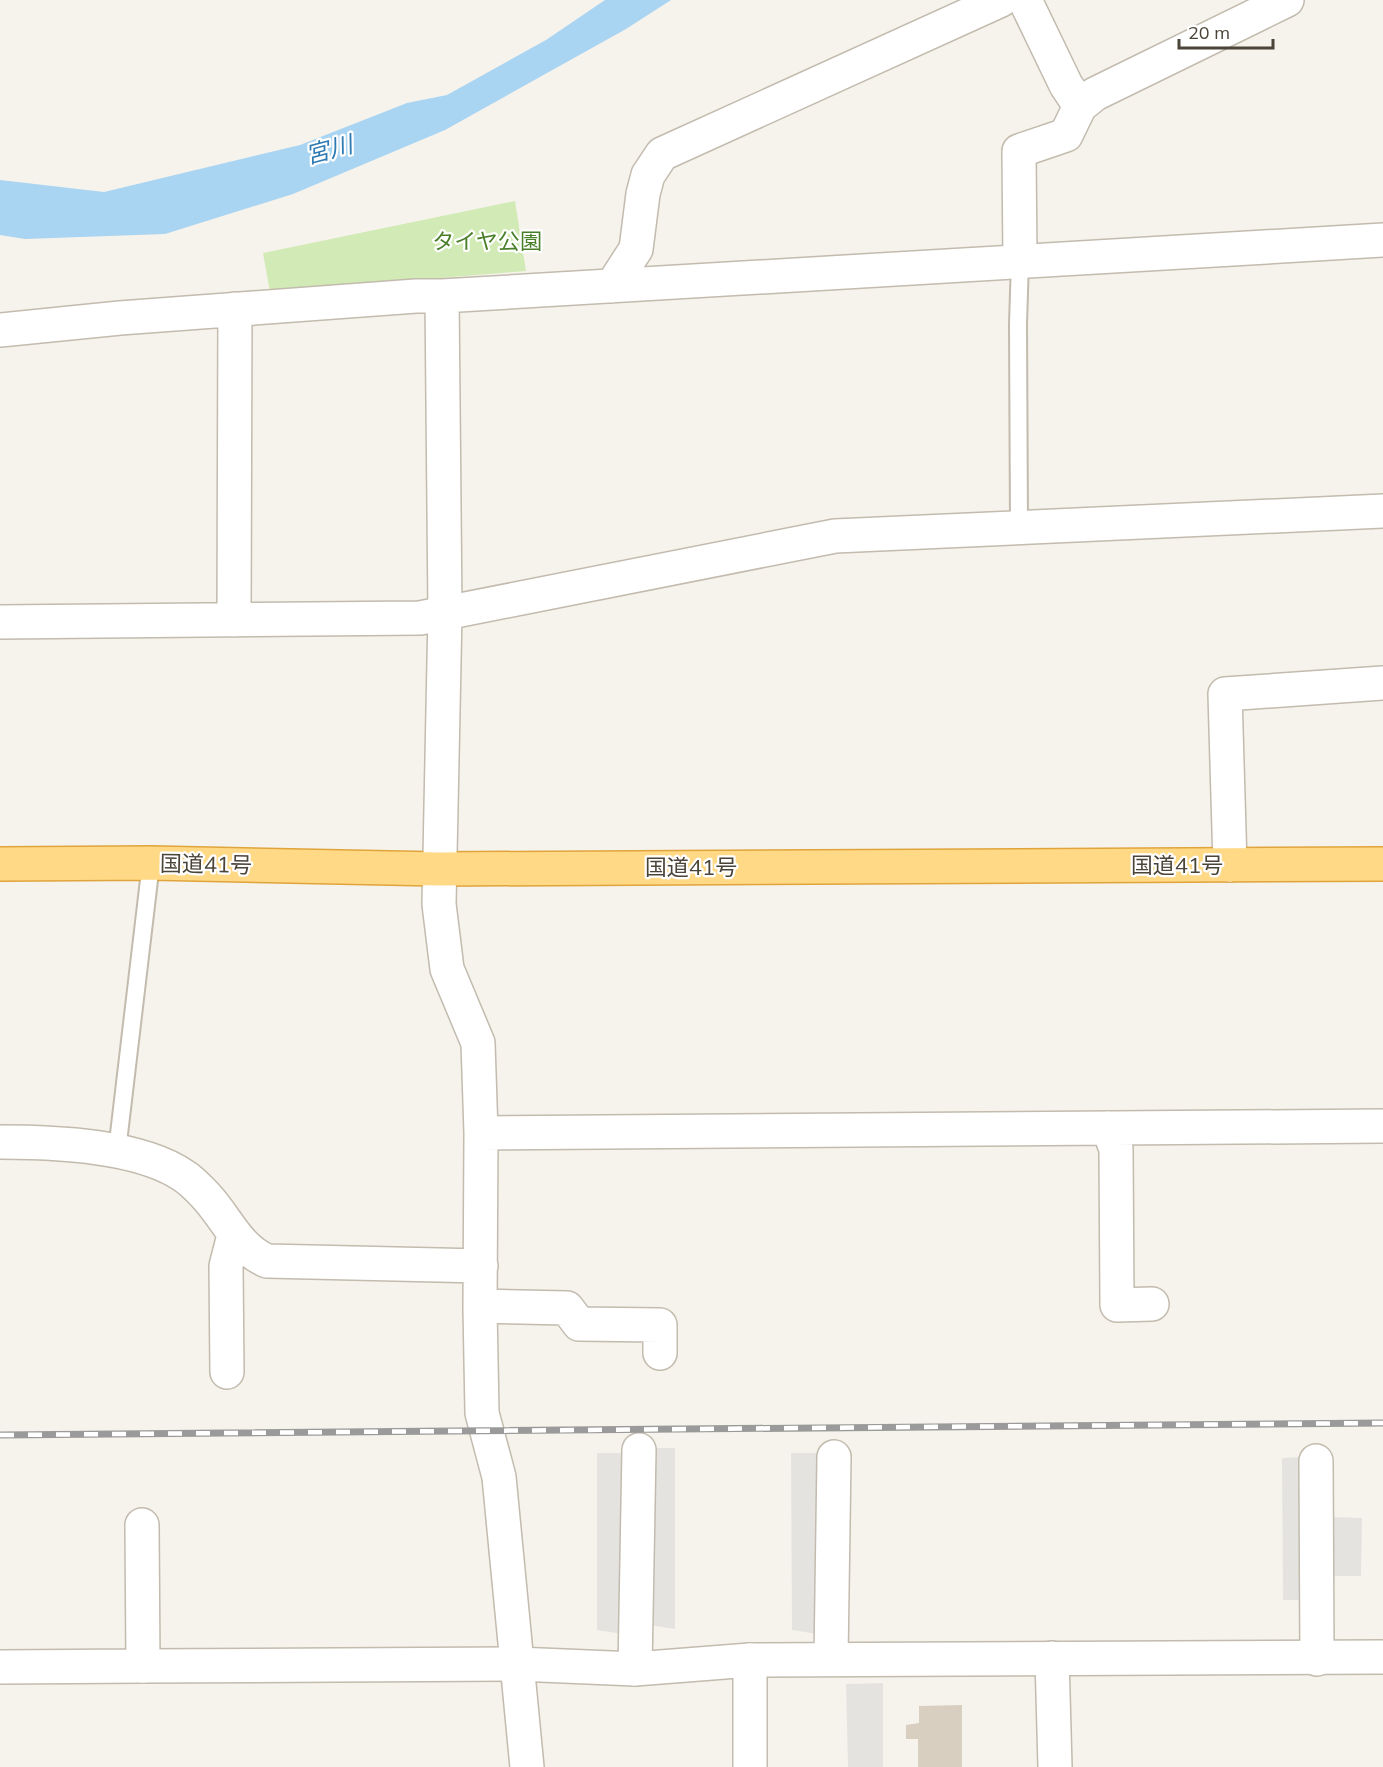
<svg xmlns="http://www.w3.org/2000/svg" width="1383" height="1767" font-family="Mulish,'Noto Sans JP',sans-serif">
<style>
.green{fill:#d2eab5}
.parking{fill:#e5e3e0}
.water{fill:#a9d4f2}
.building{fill:#d8cfc1}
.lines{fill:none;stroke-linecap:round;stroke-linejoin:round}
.service-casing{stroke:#c2bbae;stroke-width:20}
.minor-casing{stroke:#c2bbae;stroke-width:36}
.tertiary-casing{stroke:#c2bbae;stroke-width:36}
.trunk-casing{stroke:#e0a43c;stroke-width:36}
.service{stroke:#fff;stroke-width:16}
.minor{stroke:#fff;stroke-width:33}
.tertiary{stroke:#fff;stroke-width:33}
.trunk{stroke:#ffd985;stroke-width:33}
.rail-casing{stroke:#9a9a9a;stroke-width:7}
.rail{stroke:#fff;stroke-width:4.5;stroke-dasharray:14;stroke-linecap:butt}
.labels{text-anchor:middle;stroke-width:4.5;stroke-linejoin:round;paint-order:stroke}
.park-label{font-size:22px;fill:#4a7f2a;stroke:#fff}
.street-label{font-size:22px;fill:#4b4439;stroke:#fff}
.water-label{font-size:24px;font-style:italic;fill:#2e7ab2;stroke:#fff}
</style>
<rect width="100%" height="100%" fill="#f6f3ec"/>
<!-- green -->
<path class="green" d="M515,201L526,271L270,292L263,253Z"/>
<!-- parking -->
<path class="parking" d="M648,1448H675V1629L649,1625Z
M597,1453H624L623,1634L597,1630Z
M791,1453H819L818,1634L792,1630Z
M1301,1457L1303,1600H1283L1282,1458Z
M1334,1517L1362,1518L1361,1576H1333Z
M883,1683V1767H848L846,1684Z"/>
<!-- water -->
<path class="water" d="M605,0H671L626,29L445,130L293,194L165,234L25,239L0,235V180L104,192L300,145L407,103L447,95L546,40Z"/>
<!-- building -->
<path class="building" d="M962,1705V1767H918V1739H906V1725L919,1723V1706Z"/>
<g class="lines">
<!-- service casing -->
<g class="service-casing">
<path id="service" d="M1019,528L1018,324L1020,261
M117,1151L151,863"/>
</g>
<!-- minor casing -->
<g class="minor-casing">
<path id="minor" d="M1025,0L1066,85L1080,106
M1020,261L1019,151L1066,135L1080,106L1095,94L1287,0
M612,286L636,249L643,194L648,175L662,154L1001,0
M442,296L445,613L439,904L447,969L478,1043L481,1133L480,1308L482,1413L499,1477L527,1767
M0,330L120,318L416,296H442L1383,240
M234,620L235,309
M0,622L420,618L835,536L1383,511
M1230,865L1225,694L1383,683
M1108,1128L1116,1149L1117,1305L1152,1304
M481,1133L1383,1126
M0,1142C54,1142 139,1145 184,1176C192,1181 199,1189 205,1195C227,1218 237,1248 267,1261L481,1266
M480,1306L567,1308L579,1324L660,1325V1353
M227,1372L226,1266L234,1235
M1316,1461L1317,1659
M1052,1658L1055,1767
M831,1659L834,1457
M750,1660V1767
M0,1667L143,1666L142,1525
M635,1669L639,1450"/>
</g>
<!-- tertiary casing -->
<g class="tertiary-casing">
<path id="tertiary" d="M143,1666L517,1664L635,1669L750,1660L1383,1657"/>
</g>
<!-- trunk casing -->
<g class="trunk-casing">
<path id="trunk" d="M0,864L151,863L439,869L1383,864"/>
</g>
<!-- service -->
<use href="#service" class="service"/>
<!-- minor -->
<use href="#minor" class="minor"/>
<!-- tertiary -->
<use href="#tertiary" class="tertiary"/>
<!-- trunk -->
<use href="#trunk" class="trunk"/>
<!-- rail casing -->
<g class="rail-casing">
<path id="rail" d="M0,1435L1383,1423"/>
</g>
<!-- rail -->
<use href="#rail" class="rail"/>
</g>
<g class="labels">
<!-- park labels -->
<g class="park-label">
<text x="487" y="249">タイヤ公園</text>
</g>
<!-- street labels -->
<g class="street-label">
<text transform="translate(206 864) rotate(1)" y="8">国道41号</text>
<text x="1177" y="873">国道41号</text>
<text x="691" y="875">国道41号</text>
</g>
<!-- water labels -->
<g class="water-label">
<text transform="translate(329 150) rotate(-15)" y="8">宮川</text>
</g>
</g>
<!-- scale -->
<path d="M1179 39v9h94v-9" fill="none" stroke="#4b4439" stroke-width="3"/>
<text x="1188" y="39" font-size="18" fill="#4b4439" stroke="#ffffff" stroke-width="4.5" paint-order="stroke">20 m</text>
</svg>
